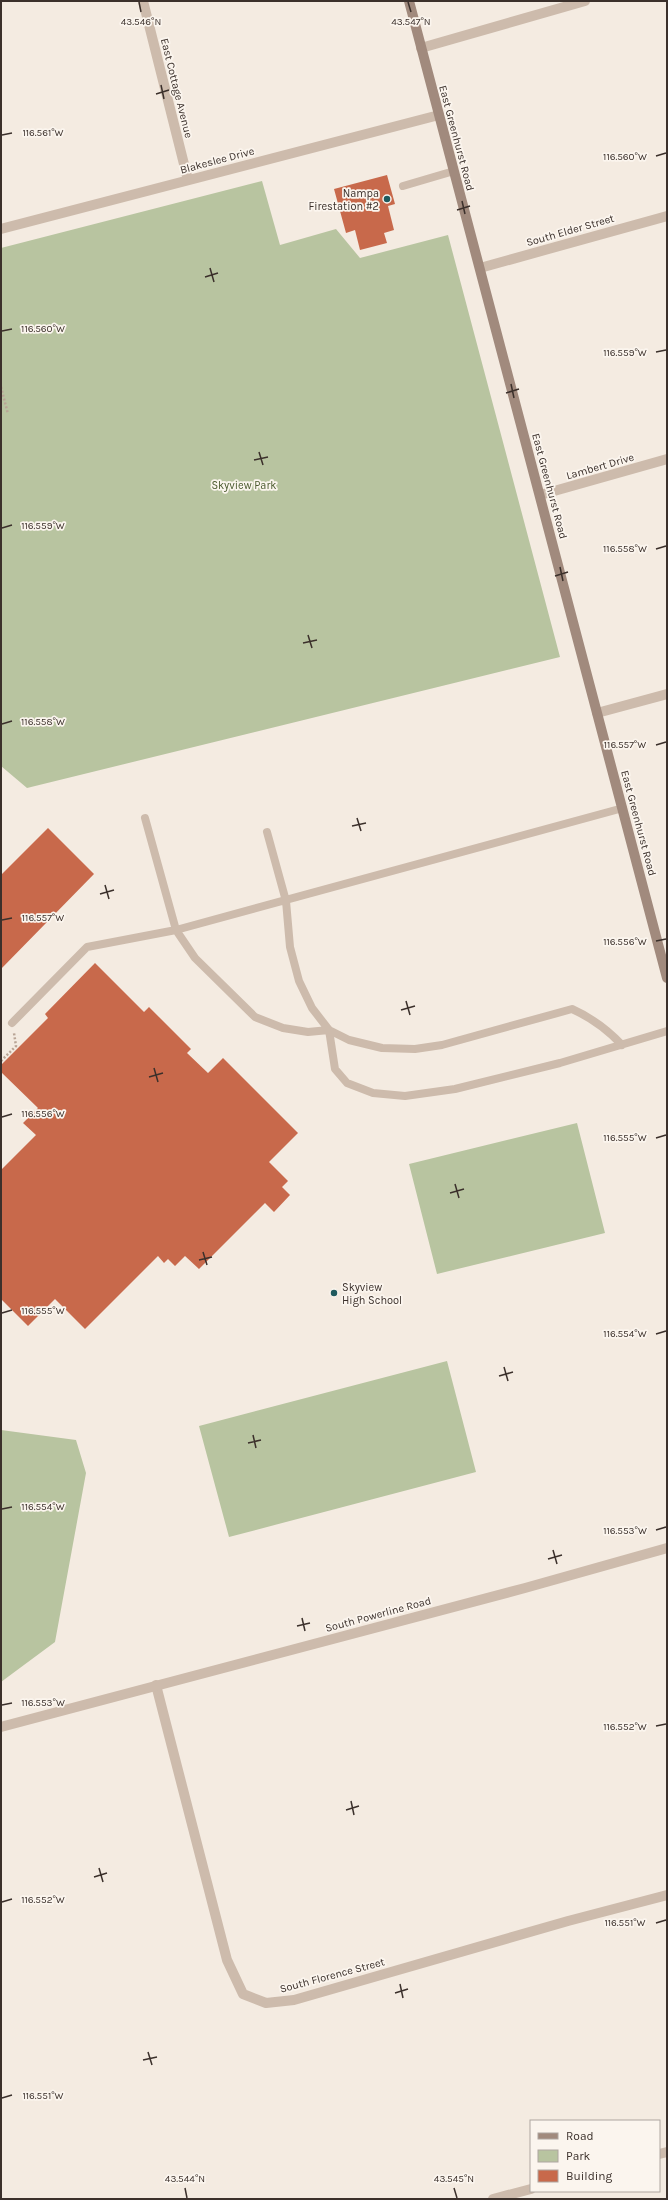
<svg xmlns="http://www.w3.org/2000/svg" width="668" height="2200" font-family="Karla,sans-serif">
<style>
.green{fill:#b8c4a0}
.building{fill:#c8694b}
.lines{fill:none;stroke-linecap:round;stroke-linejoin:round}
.path{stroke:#b9a596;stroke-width:2.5;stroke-dasharray:2 2;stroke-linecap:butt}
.service{stroke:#cdbbac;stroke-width:8}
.minor{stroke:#cdbbac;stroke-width:10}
.tertiary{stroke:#cdbbac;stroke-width:10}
.secondary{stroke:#a18a7d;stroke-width:10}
.ticks{fill:none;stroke:#3b302b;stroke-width:1.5}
.poi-dot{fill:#1f5a5e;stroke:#fbf5ee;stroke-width:1.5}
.labels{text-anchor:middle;stroke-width:3.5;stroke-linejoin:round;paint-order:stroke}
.street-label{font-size:11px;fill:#3b302b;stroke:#fbf5ee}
.poi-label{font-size:11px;fill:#3b302b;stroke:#fbf5ee;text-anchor:end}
.park-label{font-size:11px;fill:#4a5a2e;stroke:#fbf5ee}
.ticks-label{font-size:10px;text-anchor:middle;fill:#3b302b;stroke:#fbf5ee;stroke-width:3.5;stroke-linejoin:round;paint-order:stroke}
</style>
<rect width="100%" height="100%" fill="#f4ebe1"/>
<!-- green -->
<path class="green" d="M262,181L280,245L336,229L360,258L448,235L560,657L27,788L1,766V248Z
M577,1123L605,1233L437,1274L409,1164Z
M447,1361L476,1472L229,1537L199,1426Z
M1,1430L76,1440L86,1473L55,1642L1,1682Z"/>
<!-- building -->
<path class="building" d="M387,175L395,204L388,206L394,230L384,233L387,243L360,250L355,230L346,233L334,189Z
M48,828L94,874L1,969V875Z
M95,963L144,1012L149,1007L191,1049L187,1053L208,1073L223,1058L298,1133L269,1162L288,1181L282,1187L290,1195L274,1212L265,1203L199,1269L185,1256L175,1266L168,1259L164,1263L158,1256L85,1329L55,1299L28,1326L1,1299V1170L36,1135L23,1123L38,1108L1,1072V1065L48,1018L45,1014Z"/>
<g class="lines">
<!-- path -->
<path class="path" d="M1,387L8,414
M1,1061L16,1046L14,1033"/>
<!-- service -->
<path class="service" d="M403,186L454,171
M145,818L176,930L195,958L255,1017L283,1028L308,1032L329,1030L312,1008L299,981L290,947L286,901L267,832
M12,1023L87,947L176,930L623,808
M329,1030L335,1069L347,1083L373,1093L405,1096L455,1089L560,1063L667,1031
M329,1030L349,1040L382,1048L415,1049L442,1045L572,1009C592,1018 607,1029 622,1045"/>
<!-- minor -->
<path class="minor" d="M143,1L188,180
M421,48L585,1
M1,229L439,115
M480,268L667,216
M540,495L667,459
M597,713L667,694
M156,1685L227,1960L243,1994L266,2003L294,2000L568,1921L667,1895
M659,2154L667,2152
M493,2199L531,2189"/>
<!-- tertiary -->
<path class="tertiary" d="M1,1727L525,1588L667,1548"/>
<!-- secondary -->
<path class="secondary" d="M409,1L667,978"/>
</g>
<!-- ticks -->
<path class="ticks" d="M139,2L141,12M408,2L411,12M161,85L164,99M156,94L169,90M2,135L12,133M656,156L666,153M462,201L465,214M457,210L470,206M210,268L214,282M205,277L218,273M2,331L12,329M656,352L666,350M511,384L514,398M506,393L519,389M259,452L263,465M254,460L268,457M2,528L12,525M656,549L666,546M560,567L563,581M555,576L568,572M308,635L312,648M303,643L317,640M2,724L12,721M656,745L666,742M357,818L361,831M352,826L366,823M105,885L109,899M100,894L114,890M2,920L12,918M656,941L666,939M406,1001L410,1015M401,1010L415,1006M154,1068L158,1082M149,1077L163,1073M2,1117L12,1114M656,1138L666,1135M455,1184L459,1198M450,1193L464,1189M203,1252L207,1265M199,1260L212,1257M2,1313L12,1310M656,1334L666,1331M504,1367L508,1381M499,1376L513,1372M253,1435L256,1448M248,1443L261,1440M2,1509L12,1507M656,1530L666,1527M553,1550L557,1564M548,1559L562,1555M302,1618L305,1631M297,1626L310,1623M2,1705L12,1703M656,1726L666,1724M351,1801L354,1815M346,1810L359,1806M99,1868L103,1882M94,1877L107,1873M2,1902L12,1899M656,1923L666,1920M400,1984L403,1998M395,1993L408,1989M148,2052L152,2065M143,2060L157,2057M2,2098L12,2095M185,2188L187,2198M454,2188L457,2198"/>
<!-- markers -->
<g class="poi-dot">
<circle cx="387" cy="199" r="4"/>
<circle cx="334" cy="1293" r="4"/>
</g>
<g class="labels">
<!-- street labels -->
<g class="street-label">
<text transform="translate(177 88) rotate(76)" y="4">East Cottage Avenue</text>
<text transform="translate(457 138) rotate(75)" y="4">East Greenhurst Road</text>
<text transform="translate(217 160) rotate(-15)" y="4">Blakeslee Drive</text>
<text transform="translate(570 230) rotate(-16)" y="4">South Elder Street</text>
<text transform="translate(600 466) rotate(-16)" y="4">Lambert Drive</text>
<text transform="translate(550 486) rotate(75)" y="4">East Greenhurst Road</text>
<text transform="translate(639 823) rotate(75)" y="4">East Greenhurst Road</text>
<text transform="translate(378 1614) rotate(-15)" y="4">South Powerline Road</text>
<text transform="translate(332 1975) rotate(-15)" y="4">South Florence Street</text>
</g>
<!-- poi labels -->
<g class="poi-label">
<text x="379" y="197">Nampa<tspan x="379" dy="13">Firestation #2</tspan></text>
<text x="342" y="1291" text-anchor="start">Skyview<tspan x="342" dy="13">High School</tspan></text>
</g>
<!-- park labels -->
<g class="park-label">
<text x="244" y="489">Skyview Park</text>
</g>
</g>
<g class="ticks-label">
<text x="141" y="25">43.546°N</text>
<text x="411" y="25">43.547°N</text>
<text x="43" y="136">116.561°W</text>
<text x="625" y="160">116.560°W</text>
<text x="43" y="332">116.560°W</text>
<text x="625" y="356">116.559°W</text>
<text x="43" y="529">116.559°W</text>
<text x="625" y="552">116.558°W</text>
<text x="43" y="725">116.558°W</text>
<text x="625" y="748">116.557°W</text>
<text x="43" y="921">116.557°W</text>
<text x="625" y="945">116.556°W</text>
<text x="43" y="1117">116.556°W</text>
<text x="625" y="1141">116.555°W</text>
<text x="43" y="1314">116.555°W</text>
<text x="625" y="1337">116.554°W</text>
<text x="43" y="1510">116.554°W</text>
<text x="625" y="1534">116.553°W</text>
<text x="43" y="1706">116.553°W</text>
<text x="625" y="1730">116.552°W</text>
<text x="43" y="1903">116.552°W</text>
<text x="625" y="1926">116.551°W</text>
<text x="43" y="2099">116.551°W</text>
<text x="185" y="2182">43.544°N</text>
<text x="454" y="2182">43.545°N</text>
</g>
<!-- border -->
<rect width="668" height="2200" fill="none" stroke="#3b302b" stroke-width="4"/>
<!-- legend -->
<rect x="530" y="2120" width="130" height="72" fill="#fbf5ee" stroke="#aea6a0"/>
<rect x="538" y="2133" width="20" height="6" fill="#a18a7d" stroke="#aea6a0"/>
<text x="566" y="2140" font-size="12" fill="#3b302b">Road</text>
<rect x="538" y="2150" width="20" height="12" fill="#b8c4a0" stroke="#aea6a0"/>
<text x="566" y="2160" font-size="12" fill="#3b302b">Park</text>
<rect x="538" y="2170" width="20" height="12" fill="#c8694b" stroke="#aea6a0"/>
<text x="566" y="2180" font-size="12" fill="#3b302b">Building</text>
</svg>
